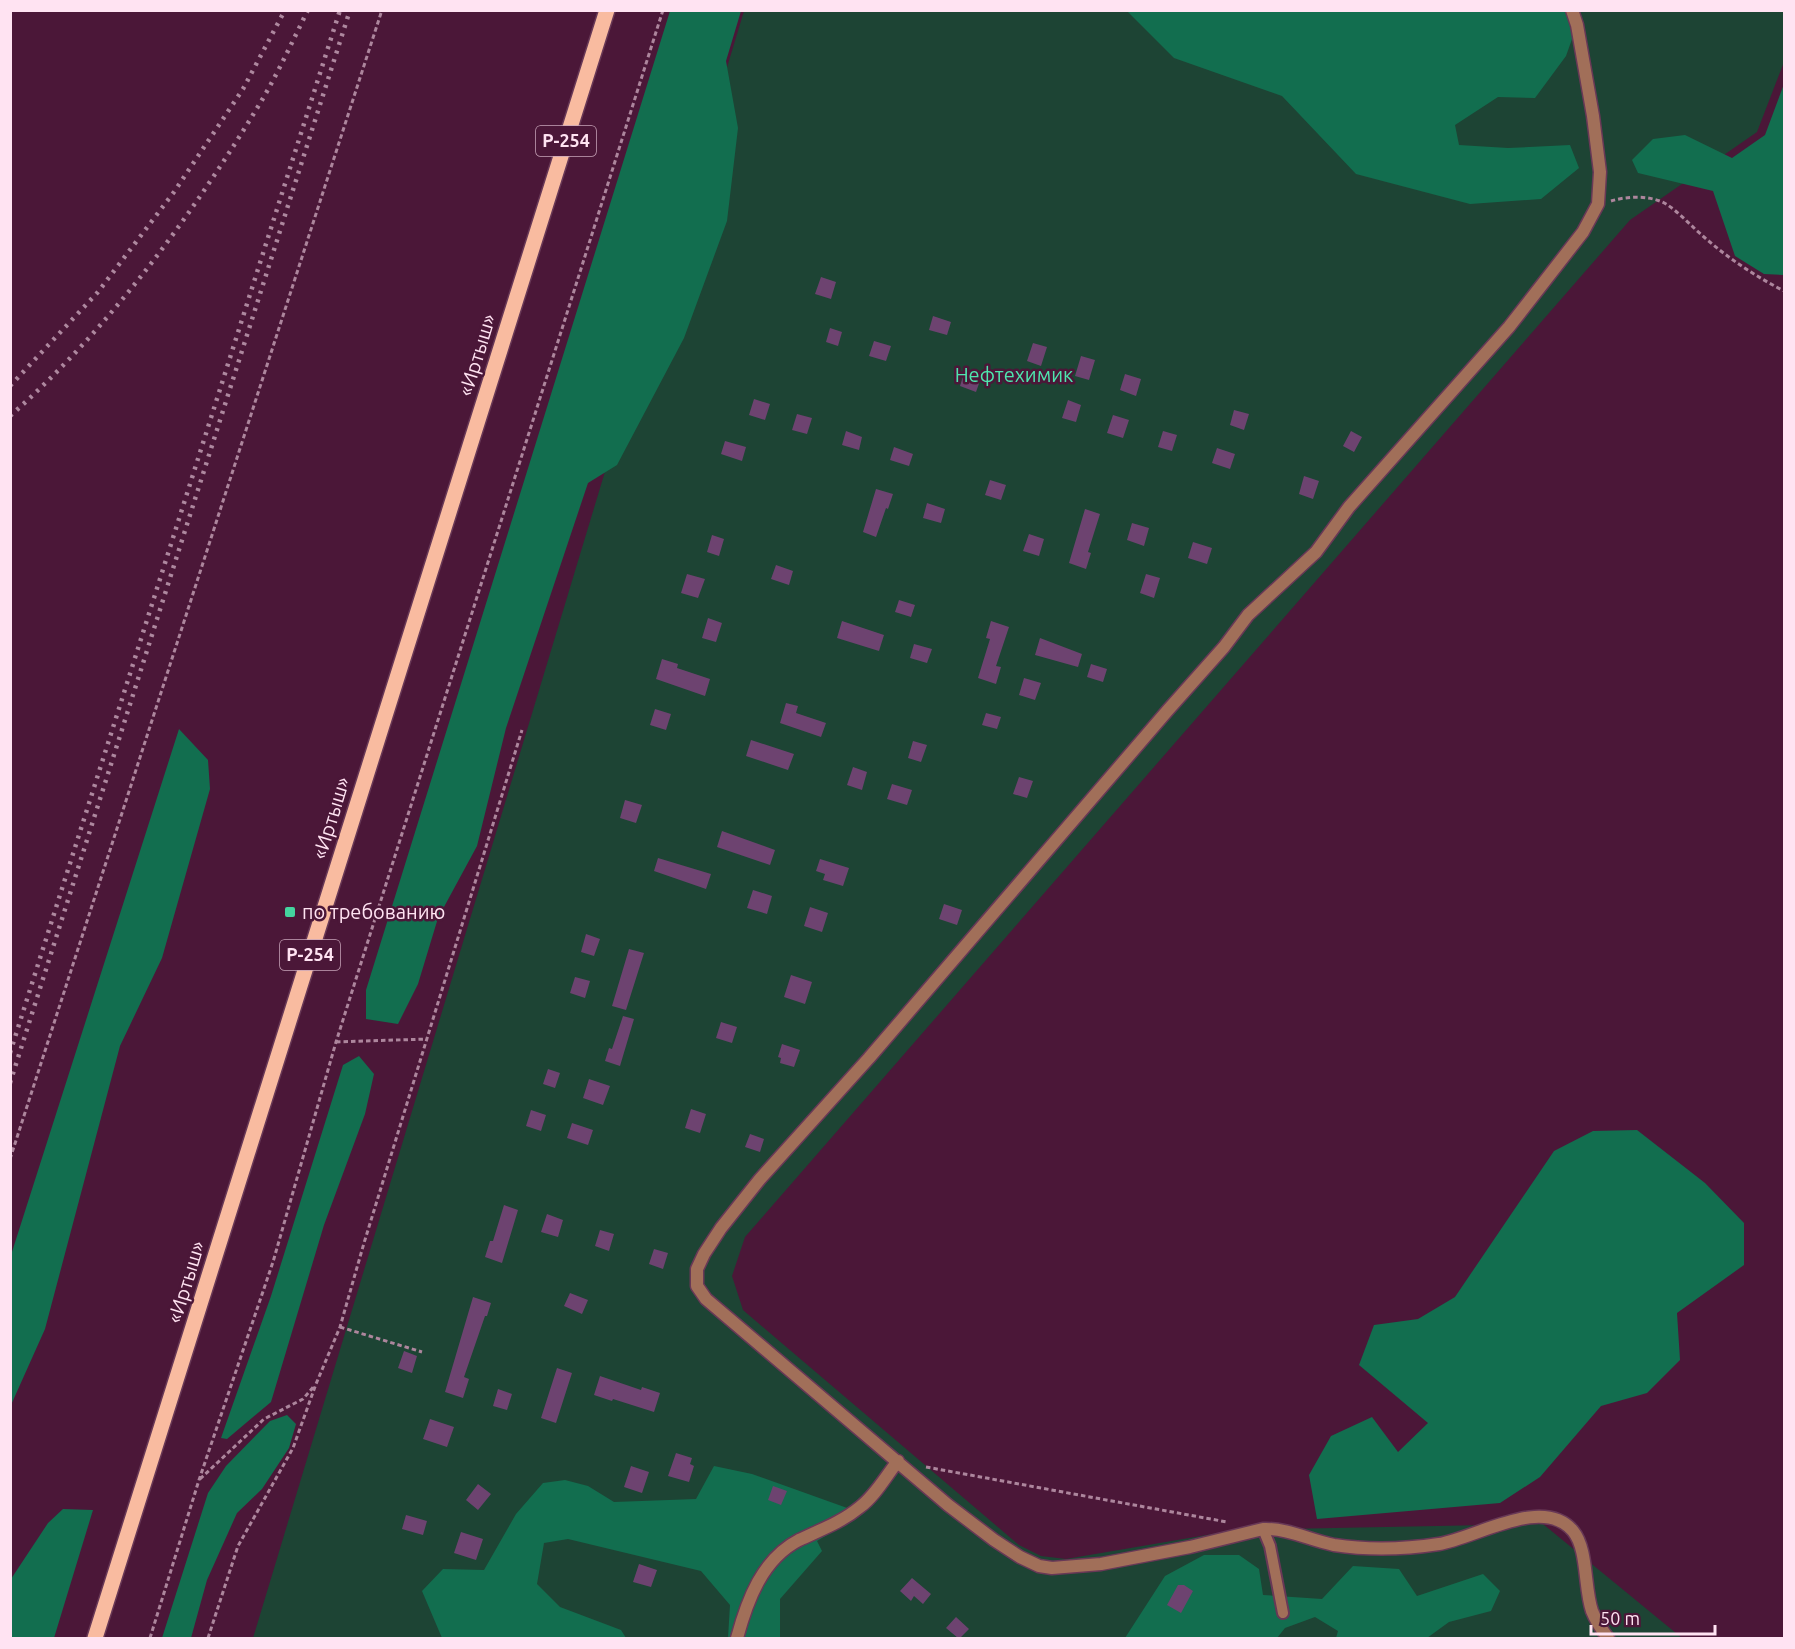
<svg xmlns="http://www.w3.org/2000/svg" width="1795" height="1649" font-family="Ubuntu,sans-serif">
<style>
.green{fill:#1d4434}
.forest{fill:#126e4f}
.building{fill:#6d4370}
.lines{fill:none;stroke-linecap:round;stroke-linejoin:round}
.lane-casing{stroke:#683856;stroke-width:14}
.street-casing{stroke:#683856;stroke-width:15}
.primary-casing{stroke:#683856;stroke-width:18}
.path{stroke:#ad869d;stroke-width:3;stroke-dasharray:4.5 3;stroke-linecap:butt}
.lane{stroke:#a16f59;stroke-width:10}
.street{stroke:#a16f59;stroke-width:12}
.primary{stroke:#f9bba0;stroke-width:15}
.rail{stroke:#ae889f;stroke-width:4.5;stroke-dasharray:3 6;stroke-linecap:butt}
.poi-dot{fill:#44d49f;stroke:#4b1738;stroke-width:2}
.labels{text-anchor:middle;stroke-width:5;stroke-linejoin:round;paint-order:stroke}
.shield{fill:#4b1738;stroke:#c9a6ba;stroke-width:1.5}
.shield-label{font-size:18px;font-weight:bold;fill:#ffe3f2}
.street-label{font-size:20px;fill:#ffe3f2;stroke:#4b1738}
.park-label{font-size:20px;fill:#4ee6ae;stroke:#4b1738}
.poi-label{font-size:20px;fill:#ffe3f2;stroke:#4b1738;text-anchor:start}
</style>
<rect width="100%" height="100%" fill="#4b1738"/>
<!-- green -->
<path class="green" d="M744,11H1784V62L1757,132L1630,220L745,1237L732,1276L743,1310L1019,1545L1041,1556L1066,1559L1236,1530L1543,1524L1682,1638H253Z"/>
<!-- forest -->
<path class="forest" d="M670,11H741L726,61L738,128L727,221L684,338L617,465L588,483L506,728L477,846L438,918L418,984L398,1024L366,1019V990Z
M1127,11H1572L1577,25L1566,56L1535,98L1498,97L1455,125L1459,145L1508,148L1570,145L1579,168L1541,199L1470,204L1356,174L1282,96L1174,58Z
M1784,84V275L1764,274L1735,256L1713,191L1638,173L1632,160L1653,139L1685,135L1732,158L1765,135Z
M179,729L208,760L210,789L162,958L120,1046L45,1329L11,1405V1255Z
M359,1056L374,1074L365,1114L324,1225L271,1402L227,1439L221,1438L271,1296L343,1065Z
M1637,1130L1705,1183L1744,1223V1265L1677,1313L1680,1360L1647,1393L1601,1406L1540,1477L1500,1503L1317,1519L1309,1475L1331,1436L1372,1417L1398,1452L1428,1423L1359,1365L1374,1325L1418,1319L1455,1297L1554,1151L1593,1131Z
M287,1415L296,1424L289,1448L262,1489L237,1513L207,1580L191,1638H162L208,1493L226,1466L270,1421Z
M714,1466L752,1474L850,1509V1521L817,1541L822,1551L780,1599V1638H728L730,1605L701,1571L568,1539L544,1543L537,1584L560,1607L621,1630L626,1638H442L422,1591L443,1569L484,1570L516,1514L543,1483L565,1480L588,1486L614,1502L696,1499Z
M63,1509L93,1510L54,1638H11V1579L48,1523Z
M1204,1555H1239L1259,1569L1263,1595L1322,1599L1353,1566L1399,1569L1417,1596L1483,1574L1500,1591L1491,1611L1449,1622L1427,1638H1336L1338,1631L1315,1617L1285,1628L1277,1638H1125L1165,1576Z"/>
<!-- building -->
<path class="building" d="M821,277L836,282L831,299L815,294Z
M933,316L951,322L947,335L929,330Z
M830,328L842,332L838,346L826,342Z
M874,341L891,346L886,361L869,356Z
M1033,343L1047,347L1041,366L1027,361Z
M1081,356L1095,360L1089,380L1075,376Z
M965,370L982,375L976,392L960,386Z
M1125,374L1141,379L1136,396L1120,390Z
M754,399L770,404L765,420L749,415Z
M1068,400L1081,405L1076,422L1062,418Z
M1234,410L1249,414L1244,430L1230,425Z
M797,414L812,418L807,434L792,430Z
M1113,415L1129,420L1123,438L1107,433Z
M846,431L862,437L859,450L842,445Z
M1163,431L1177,435L1172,451L1158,447Z
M1351,431L1362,437L1354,452L1343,446Z
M725,441L746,447L742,461L721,454Z
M894,447L913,454L909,466L890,460Z
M1217,448L1235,454L1230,469L1212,463Z
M1304,476L1319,481L1313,499L1299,494Z
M990,480L1006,485L1001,500L985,495Z
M876,489L893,494L888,509L886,508L876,537L863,532Z
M927,503L945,509L941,523L923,518Z
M1085,509L1100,514L1088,552L1091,553L1086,569L1069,563Z
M1132,523L1149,528L1144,546L1127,540Z
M1029,534L1044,539L1039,556L1023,551Z
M712,535L724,539L719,556L707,552Z
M1193,542L1212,548L1207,564L1188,558Z
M776,565L793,571L789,585L771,579Z
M687,574L705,579L698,598L681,593Z
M1146,574L1160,578L1154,598L1140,593Z
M899,600L915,605L911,617L895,612Z
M708,618L722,623L716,642L702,638Z
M842,621L884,635L879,651L837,638Z
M991,621L1009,627L996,666L1001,667L996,684L978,678L990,639L986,638Z
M1040,638L1082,654L1078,667L1035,655Z
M914,644L932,649L927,663L910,658Z
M662,659L678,664L677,668L710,679L705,696L656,679Z
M1091,664L1107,669L1103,682L1087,677Z
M1024,678L1041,683L1035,700L1019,695Z
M786,703L798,706L796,713L826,723L821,737L780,723Z
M655,709L671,714L666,730L650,725Z
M986,713L1001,717L997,729L982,725Z
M751,740L794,754L788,770L746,756Z
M913,741L927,745L921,762L908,758Z
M853,767L867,772L862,790L847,785Z
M1019,777L1033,781L1027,798L1013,794Z
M892,784L912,790L907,805L887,799Z
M625,800L642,805L636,823L620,818Z
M722,831L775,850L770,865L717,847Z
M658,858L711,874L706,889L654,871Z
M820,859L849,868L843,886L823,880L825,874L816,871Z
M753,890L772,896L767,914L747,908Z
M944,904L962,910L957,925L939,919Z
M810,907L828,913L822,932L804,926Z
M586,934L600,939L594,956L581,952Z
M629,949L644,953L626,1010L612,1006Z
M791,975L812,982L805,1004L784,997Z
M575,977L590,981L585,998L570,993Z
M623,1016L634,1019L620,1066L605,1061L609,1048L612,1049Z
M721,1022L737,1027L732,1043L716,1038Z
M782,1044L800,1050L794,1067L780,1063L781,1058L778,1057Z
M548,1069L560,1073L555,1088L543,1084Z
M589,1079L610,1086L603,1105L583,1098Z
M691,1109L706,1114L700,1133L685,1128Z
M531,1110L546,1115L541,1131L526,1126Z
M572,1123L593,1130L588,1145L567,1138Z
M750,1134L764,1139L760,1152L745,1147Z
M504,1205L518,1210L502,1263L485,1257L490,1241H493Z
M547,1214L563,1220L558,1237L541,1232Z
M600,1230L614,1234L609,1251L595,1246Z
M654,1249L668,1253L663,1269L649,1264Z
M570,1293L588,1300L582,1314L564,1306Z
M473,1297L491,1303L487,1316H485L464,1377L469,1379L463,1398L445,1392Z
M404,1351L417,1356L412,1373L398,1368Z
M557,1368L572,1373L556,1423L541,1418Z
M600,1376L641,1390L642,1387L660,1393L654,1412L613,1399L612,1401L594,1395Z
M498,1389L512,1394L507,1410L493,1406Z
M430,1419L454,1427L447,1447L423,1439Z
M676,1453L692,1458L690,1464L694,1466L689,1482L668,1476Z
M631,1466L649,1472L642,1493L624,1487Z
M478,1484L491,1494L478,1510L466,1500Z
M773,1486L787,1491L781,1505L768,1500Z
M406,1515L427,1521L423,1535L402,1529Z
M461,1532L483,1539L476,1560L454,1553Z
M639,1564L657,1570L651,1587L633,1582Z
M912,1578L931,1594L923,1604L914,1596L911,1601L900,1591Z
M1178,1585H1184L1193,1591L1181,1613L1167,1605Z
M956,1617L969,1629L960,1638H958L946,1628Z"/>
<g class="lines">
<!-- lane casing -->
<g class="lane-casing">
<path id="lane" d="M1263,1529L1270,1546L1283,1613"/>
</g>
<!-- street casing -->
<g class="street-casing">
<path id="street" d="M1572,10L1577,25L1593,116L1600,172L1598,204L1583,232L1509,327L1349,507L1316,552L1248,615L1224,647L1168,710L869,1058L760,1179L721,1228L704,1254L697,1269V1286L706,1299L948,1505L994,1540L1020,1557L1039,1566L1052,1568L1101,1564L1190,1547L1263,1529C1288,1528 1309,1540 1334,1545C1367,1550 1406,1549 1439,1544C1476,1538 1543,1495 1573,1531C1588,1549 1584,1588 1592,1611C1596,1621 1602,1630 1608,1638
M737,1638C747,1601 762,1559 799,1540C820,1530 842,1522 860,1507C875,1496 886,1476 898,1461"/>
</g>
<!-- primary casing -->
<g class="primary-casing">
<path id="primary" d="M95,1638L607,10"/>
</g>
<!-- path -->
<path class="path" d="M1611,201C1627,196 1651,195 1666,204C1679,212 1692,227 1704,237C1729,259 1755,276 1784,291
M336,1042L427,1039
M10,1159L382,10
M340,1327L422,1352
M926,1467L1227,1522
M200,1479L264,1419L303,1399L315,1385
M150,1638L199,1480L273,1262L336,1042L663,10
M208,1638L238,1546L293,1448L316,1384L340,1327L364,1243L522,730"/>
<!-- lane -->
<use href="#lane" class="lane"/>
<!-- street -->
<use href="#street" class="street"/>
<!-- primary -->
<use href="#primary" class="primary"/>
<!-- rail -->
<path class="rail" d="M10,386L98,292L174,192L243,89L285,10
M10,416C110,328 194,213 262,100C279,71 293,40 308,10
M10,1053L340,10
M10,1083L350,10"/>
</g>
<!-- markers -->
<rect class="poi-dot" x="284" y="906" width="12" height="12" rx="3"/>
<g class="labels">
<!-- shield labels -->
<g class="shield">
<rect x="536" y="126" width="60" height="30" rx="4.5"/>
<rect x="280" y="940" width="60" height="30" rx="4.5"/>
</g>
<g class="shield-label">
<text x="566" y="147">Р-254</text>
<text x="310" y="961">Р-254</text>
</g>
<!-- street labels -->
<g class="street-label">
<text transform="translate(477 355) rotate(-73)" y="7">«Иртыш»</text>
<text transform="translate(331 818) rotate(-73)" y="7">«Иртыш»</text>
<text transform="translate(186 1282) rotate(-73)" y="7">«Иртыш»</text>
</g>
<!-- park labels -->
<g class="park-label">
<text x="1014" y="382">Нефтехимик</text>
</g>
<!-- poi labels -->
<g class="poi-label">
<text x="302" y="919">по требованию</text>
</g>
</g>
<!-- border -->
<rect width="1795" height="1649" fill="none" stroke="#ffe3f2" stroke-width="24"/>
<!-- scale -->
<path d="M1591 1625v9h124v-9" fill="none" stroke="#ffe3f2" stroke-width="3"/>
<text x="1600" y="1625" font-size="18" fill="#ffe3f2" stroke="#4b1738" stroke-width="4.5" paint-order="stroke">50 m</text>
</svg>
